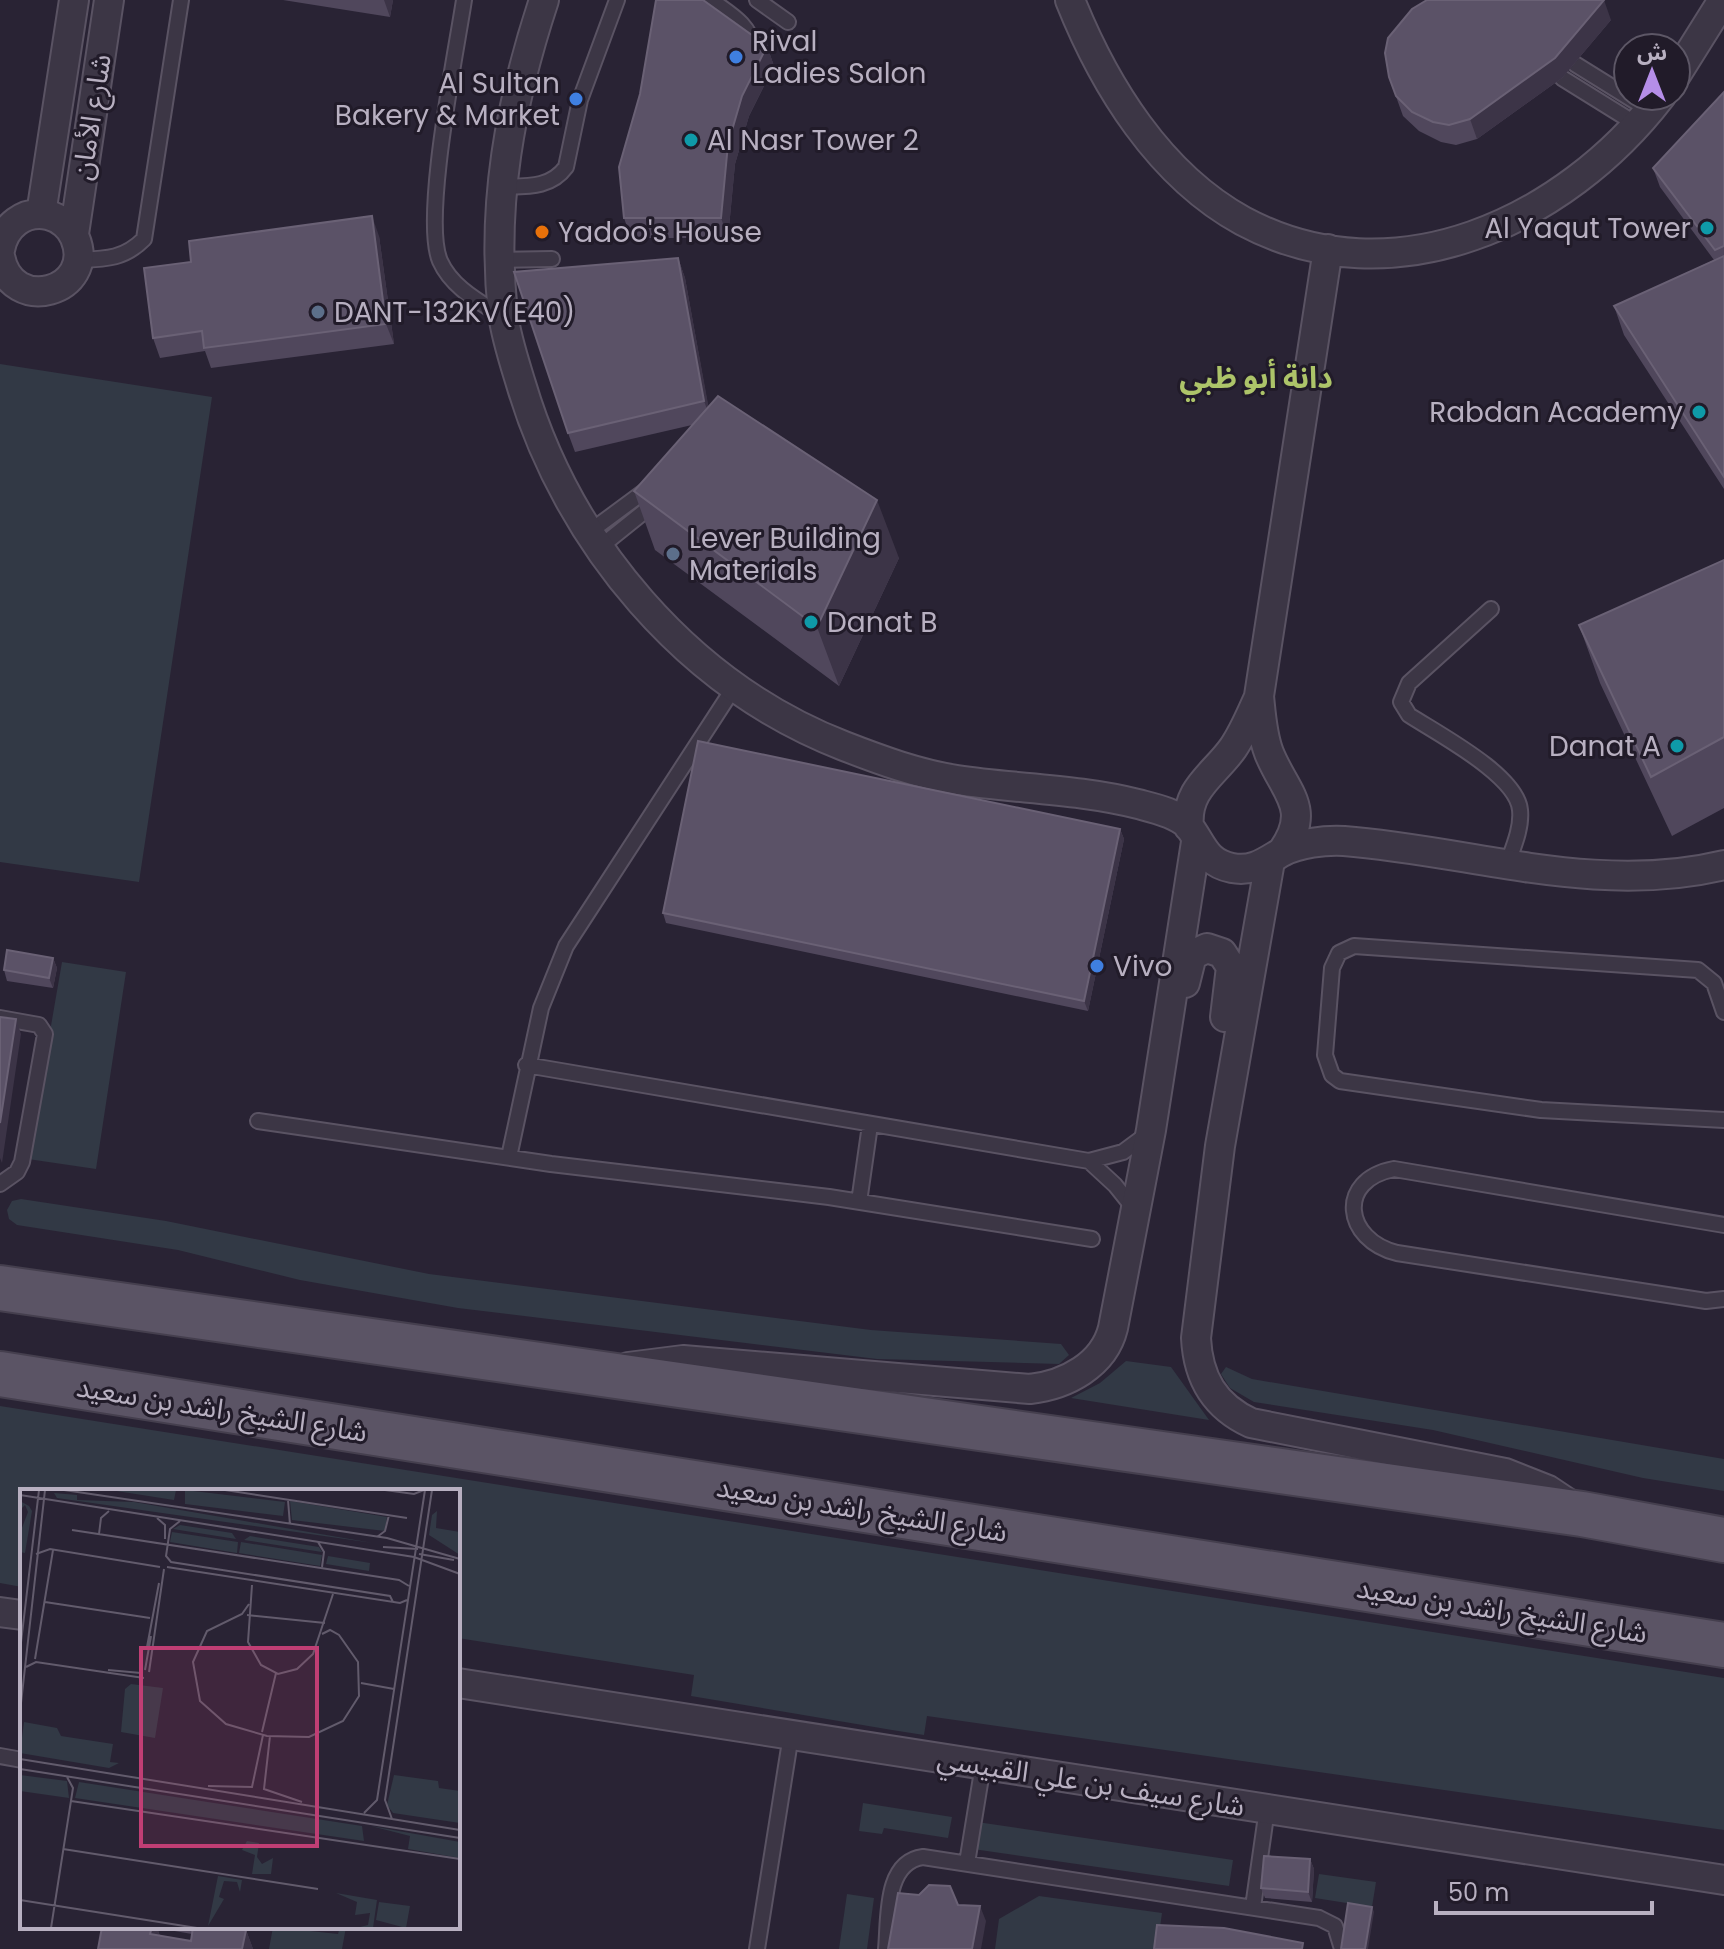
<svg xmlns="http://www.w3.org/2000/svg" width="1724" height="1949" font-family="Poppins,'Noto Sans Arabic',sans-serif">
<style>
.green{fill:#323945}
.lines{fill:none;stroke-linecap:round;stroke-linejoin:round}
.service-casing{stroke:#5a5363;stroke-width:18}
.minor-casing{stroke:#5a5363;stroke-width:32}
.primary-casing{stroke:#453f4e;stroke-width:48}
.service{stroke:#3c3645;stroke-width:14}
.minor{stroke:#3c3645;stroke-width:28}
.primary{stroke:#5b5465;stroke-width:44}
.wall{fill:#50475c;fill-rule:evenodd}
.shaded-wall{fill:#3c3447}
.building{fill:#5b5267;stroke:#6a6175;stroke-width:2}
.shop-dot{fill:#3f7fe0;stroke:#211b29;stroke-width:3}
.culture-dot{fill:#0f9aa8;stroke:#211b29;stroke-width:3}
.food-dot{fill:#e8710a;stroke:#211b29;stroke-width:3}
.service-dot{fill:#5c6f8a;stroke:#211b29;stroke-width:3}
.labels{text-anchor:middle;stroke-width:6;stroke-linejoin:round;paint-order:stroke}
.poi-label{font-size:28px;fill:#b8b0c1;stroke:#211b29;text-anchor:start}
.street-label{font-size:28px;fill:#b8b0c1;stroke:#211b29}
.neighbourhood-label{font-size:30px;font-weight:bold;fill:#adc469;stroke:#211b29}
.inset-road{fill:none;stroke:#625b6c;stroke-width:2}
.view{fill:#c03e74;fill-opacity:0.15;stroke:#c03e74;stroke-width:4}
.inset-edge{fill:none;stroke:#b8b0c1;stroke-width:4}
</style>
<rect width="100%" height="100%" fill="#292334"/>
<!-- green -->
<path class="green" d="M0,364L212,397L139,882L0,862Z
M62,962L126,972L96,1169L28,1159Z
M21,1199L166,1221L429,1274L871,1330L1061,1344L1069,1355L1059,1364L877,1359L458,1308L300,1280L178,1250L17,1225L9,1219L7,1210L12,1201Z
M1126,1361L1171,1367L1209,1420L1071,1398L1100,1383Z
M1226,1367L1252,1379L1724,1459V1491L1643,1478L1433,1430L1254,1402L1230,1388L1221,1374Z
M0,1406L1724,1678V1830L927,1716L924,1735L892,1730L691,1696L694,1675L458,1638V1491H22V1587L0,1583Z
M863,1803L952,1817L948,1838L884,1828L882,1834L859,1831Z
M977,1822L1233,1860L1229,1886L973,1849Z
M1319,1874L1376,1882L1372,1907L1315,1898Z
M847,1894L874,1898L867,1949H839Z
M1039,1896L1162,1913L1157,1949H995L999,1919Z
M273,1927L338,1934L340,1927H346L342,1949H269Z"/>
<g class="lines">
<!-- service casing -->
<g class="service-casing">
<path id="service" d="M464,0C456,53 422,219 440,261C452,288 480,302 503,317
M711,0C730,14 750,24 754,49
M757,0L788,22
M1575,64L1649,110
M1562,78L1636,124
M501,187C525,186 550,189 566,167L580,100L617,0
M78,260C106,259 124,259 144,239L181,0
M500,260L552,259
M588,533L649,488
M599,548L655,503
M1491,609L1409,683L1401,702L1409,715C1438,734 1517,775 1520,810C1522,828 1513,848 1507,865
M1724,1012L1714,983L1698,970L1354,946L1339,953L1332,968L1325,1055L1332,1075L1340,1081L1541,1110L1724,1120
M0,1018L39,1025L45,1034L22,1162L17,1172L0,1184
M526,1065L1089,1161L1123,1152L1146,1135
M258,1121L551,1164L829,1197L1092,1239
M509,1157L541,1008L566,946L735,686
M1089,1161L1115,1185L1135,1210
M859,1202L870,1125
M1724,1225L1394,1169C1336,1180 1344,1240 1397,1253L1706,1301L1724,1299
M0,1756L22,1760
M967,1863L983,1765
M1253,1907L1267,1809
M757,1949L791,1735
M886,1949C889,1919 884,1862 923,1857L1319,1918L1335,1926L1342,1949"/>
</g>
<!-- minor casing -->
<g class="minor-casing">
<path id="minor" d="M544,0C510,103 491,205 503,314C506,337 514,361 521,384C568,543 687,685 844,746C880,760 918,774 957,780C1017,789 1079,789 1138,804C1153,808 1177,813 1188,825C1202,843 1205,863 1232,868C1253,872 1265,862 1282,852C1299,843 1325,840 1344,841C1472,851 1596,896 1724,865
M1070,0C1104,85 1159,175 1243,221C1394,302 1565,221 1661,96
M1676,75L1723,0
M41,214L74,0
M74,234L109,0
M0,250C4,226 24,210 48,215C60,218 71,227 75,238C97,291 11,317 0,256
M1189,827C1185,789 1214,775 1233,748C1244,732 1251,714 1259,697
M1282,852C1313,808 1285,793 1269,753C1262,735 1261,715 1259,696L1328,249
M1270,861L1220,1146L1196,1338C1198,1378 1214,1406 1251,1423L1505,1473L1548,1490L1569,1504
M1185,983L1192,955L1207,948L1222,953L1231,967L1225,1017
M628,1367L683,1360L1030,1389C1066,1385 1104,1365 1113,1328L1151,1130L1196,842
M0,1612L22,1615
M458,1683L1724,1880"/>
</g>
<!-- primary casing -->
<g class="primary-casing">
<path id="primary" d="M0,1288L1582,1514L1724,1540
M0,1374L1724,1645"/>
</g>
<!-- service -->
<use href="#service" class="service"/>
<!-- minor -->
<use href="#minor" class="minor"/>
<!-- primary -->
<use href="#primary" class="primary"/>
</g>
<!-- wall -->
<path class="wall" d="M283,0H393L390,17Z
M1611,20L1562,78L1477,139L1456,145L1441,142L1419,131L1403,116L1389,77Z
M767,46L774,66L749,116L735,164L728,238H631L624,218Z
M1724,92V489L1624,335L1614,306L1714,260L1660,187L1653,168Z
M379,236L394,344L211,368L205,351L160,358L153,338Z
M678,258L685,278L708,406L899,558L839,686L655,550L634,491L692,425L575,452L568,433Z
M1724,560V808L1672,836L1600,683L1579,625Z
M1120,829L1124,839L1088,1011L666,923L663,913Z
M53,958L57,968L53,988L7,981L4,970Z
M1310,1859L1314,1869L1312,1902L1265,1898L1261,1888Z
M102,1927H230L246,1930L253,1949H98ZM157,1928L192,1934L191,1941L160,1936Z"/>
<!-- shaded-wall -->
<path class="shaded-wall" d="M384,0H393L390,17Z
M1604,0L1611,20L1562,78L1477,139L1470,119Z
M767,46L774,66L749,116L735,164L728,238L721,218L728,144L742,96Z
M372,216L379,236L394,344L386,324Z
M678,258L685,278L711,420L704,401Z
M877,500L899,558L839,686L817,627Z
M1120,829L1124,839L1088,1011L1084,1001Z
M53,958L57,968L53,988L49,978Z
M16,1019L21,1034L2,1163L0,1158V1123Z
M1310,1859L1314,1869L1312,1902L1308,1892Z
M980,1906L986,1921L981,1949H972Z
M1372,1907L1374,1912L1368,1949H1365Z
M152,1927H157L160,1937L150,1934Z
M246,1930L253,1949H242Z"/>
<!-- building -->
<path class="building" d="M656,0H703L767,46L742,96L728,144L721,218H624L619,167L640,94Z
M1427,0H1604L1555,58L1470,119L1449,125L1433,122L1412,112L1396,96L1389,77L1385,53L1388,38L1412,9Z
M1724,92V246L1715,250L1653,168Z
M372,216L386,324L204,348L202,331L153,338L144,268L191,262L189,241Z
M1724,256V477L1614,306Z
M678,258L704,401L568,433L514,272Z
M718,396L877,500L817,627L634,491Z
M1724,560V737L1651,777L1579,625Z
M698,741L1120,829L1084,1001L663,913Z
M7,950L53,958L49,978L4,970Z
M0,1017L16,1019L0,1123Z
M1264,1856L1310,1859L1308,1892L1261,1888Z
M929,1885L950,1886L958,1905L980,1906L972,1949H888L898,1893L919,1895Z
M1348,1903L1372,1907L1365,1949H1341Z
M1157,1925L1224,1928L1303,1943L1302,1949H1154Z
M102,1927H152L150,1934L191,1941L193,1927H230L246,1930L242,1949H98Z"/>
<!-- markers -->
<g class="shop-dot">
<circle cx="736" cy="57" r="8"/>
<circle cx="576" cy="99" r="8"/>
<circle cx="1097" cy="966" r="8"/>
</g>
<g class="culture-dot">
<circle cx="691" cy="140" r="8"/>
<circle cx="1707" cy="228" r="8"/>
<circle cx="1699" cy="412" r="8"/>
<circle cx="811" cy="622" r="8"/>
<circle cx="1677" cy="746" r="8"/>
</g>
<circle class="food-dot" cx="542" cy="232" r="8"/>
<g class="service-dot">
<circle cx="318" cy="312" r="8"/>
<circle cx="673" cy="554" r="8"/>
</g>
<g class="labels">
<!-- poi labels -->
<g class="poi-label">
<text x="752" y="51">Rival<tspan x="752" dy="32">Ladies Salon</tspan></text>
<text x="560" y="93" text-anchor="end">Al Sultan<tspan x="560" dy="32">Bakery &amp; Market</tspan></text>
<text x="707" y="150">Al Nasr Tower 2</text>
<text x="1691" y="238" text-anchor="end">Al Yaqut Tower</text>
<text x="558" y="242">Yadoo's House</text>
<text x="334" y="322">DANT-132KV(E40)</text>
<text x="1683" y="422" text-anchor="end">Rabdan Academy</text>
<text x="689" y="548">Lever Building<tspan x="689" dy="32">Materials</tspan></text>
<text x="827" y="632">Danat B</text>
<text x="1661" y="756" text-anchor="end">Danat A</text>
<text x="1113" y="976">Vivo</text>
</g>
<!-- street labels -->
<g class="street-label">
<text transform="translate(91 117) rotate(-81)" y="10">شارع الأمان</text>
<text transform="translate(222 1409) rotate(9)" y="10">شارع الشيخ راشد بن سعيد</text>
<text transform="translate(862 1509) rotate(9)" y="10">شارع الشيخ راشد بن سعيد</text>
<text transform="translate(1502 1610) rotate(9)" y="10">شارع الشيخ راشد بن سعيد</text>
<text transform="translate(1091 1782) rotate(9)" y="10">شارع سيف بن علي القبيسي</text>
</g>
<!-- neighbourhood labels -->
<g class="neighbourhood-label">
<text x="1256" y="388">دانة أبو ظبي</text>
</g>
</g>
<!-- overview -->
<g transform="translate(20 1489)">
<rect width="440" height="440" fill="#292334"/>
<path d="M90,1H156L154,11ZM165,1L265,13L263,27L165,15ZM34,4L57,6V11L114,13L353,54L37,9ZM0,12L9,17L12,22L5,64L0,63V44L8,23L5,16L0,21ZM270,12L367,28L365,42L272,31ZM417,22L416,39L440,43V66L409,46L412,26ZM160,36L212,44L216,50L153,40ZM152,43L218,53L217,64L150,53ZM230,47L299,58L302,63L224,51ZM221,53L302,66L300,77L219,64ZM308,67L350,74L349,82L306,75ZM111,195L143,199L135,249L101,243L105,200ZM4,233L37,239L41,247L93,255L90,273L99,274L89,279L0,264ZM0,286L47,292L49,309L0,302ZM374,286L418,292L419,299L440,302V334L373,324L367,316ZM59,293L342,337L344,352L55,309ZM351,337L440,353V369L388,360L390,347ZM227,352L239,354L237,368L242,375L253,369L251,385H232L235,366L222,361ZM198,387L222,391L220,403L217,393L204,392L199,408L204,410L188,437ZM316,404L357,411L353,439H336L348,436L350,424L335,426L337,413ZM359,413L390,417L386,439L356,431Z" fill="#323945"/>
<path class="inset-road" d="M44,1L367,49L440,70M205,1L387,29M365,1L394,5L404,1M0,6L394,68L440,85M268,11L270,36M137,29L145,36V50M160,32L150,40L146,67L151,73L370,107L373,113M52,41L379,91L389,97M79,45L81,29L89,22M357,48L365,42L369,26M298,53L304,63L302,78M363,58L398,60M16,65L30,60L140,78M399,65L434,71M147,78L380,114L387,111M232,96L228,153L241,176L258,185L277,180L293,165L313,105M25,113L130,129M229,115L222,125L187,142L173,173L180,212L206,235L247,247L289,248L323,232L339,207L338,173L319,146L310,141L302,145M227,126L305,134M127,158L139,94M0,162L19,1M15,170L33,61M6,178L16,173L124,189M88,181L121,184M125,181L131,147M129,183L144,80M341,194L374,200M0,223L25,1M242,243L256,184M250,247L244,300L282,313M0,270L440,341M0,280L440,349M188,297L232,298L243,246M51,312L440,370M344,324L357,311L405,1M372,330L365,311L412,1M43,360L298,400M0,411L177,439M31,439L53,299L47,288"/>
<path class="view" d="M121,159H297V357H121Z"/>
<rect width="440" height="440" class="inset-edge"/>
</g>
<!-- north arrow -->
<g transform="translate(1652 72)"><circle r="38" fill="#211b29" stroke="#5d5766" stroke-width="2"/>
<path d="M0-6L14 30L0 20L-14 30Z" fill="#b58ee8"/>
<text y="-12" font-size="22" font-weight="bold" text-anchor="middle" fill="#b8b0c1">ش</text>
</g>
<!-- scale -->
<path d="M1436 1901v12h216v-12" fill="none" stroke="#b8b0c1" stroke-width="4"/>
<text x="1448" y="1901" font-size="24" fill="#b8b0c1" stroke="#211b29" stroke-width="6" paint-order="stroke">50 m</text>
</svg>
